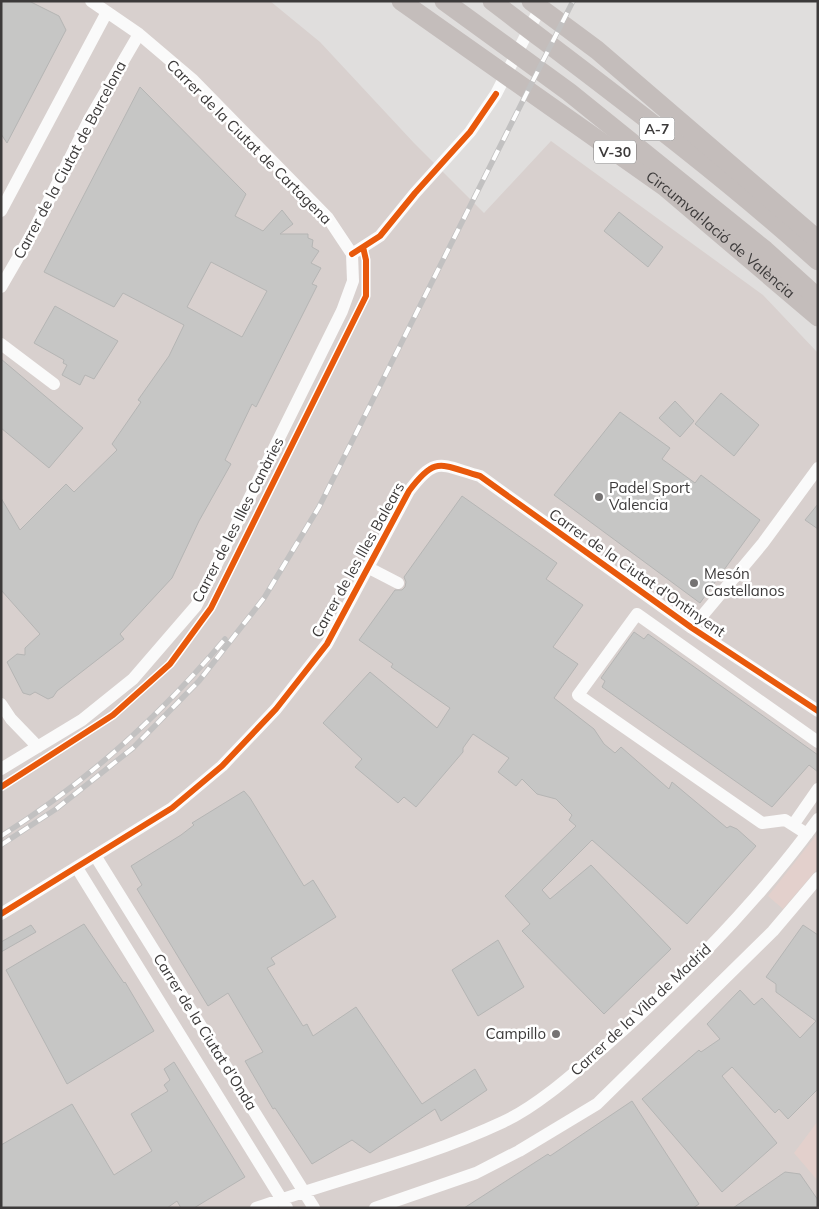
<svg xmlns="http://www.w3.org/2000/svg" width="819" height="1209" font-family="Mulish,sans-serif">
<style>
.built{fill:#d8d0ce}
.green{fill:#e3d0cc}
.building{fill:#c6c6c5;stroke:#b5b5b4;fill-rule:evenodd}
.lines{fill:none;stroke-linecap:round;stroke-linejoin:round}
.minor{stroke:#fafafa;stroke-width:12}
.highway{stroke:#c4bdbb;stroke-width:19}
.rail-casing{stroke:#c2c1c1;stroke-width:5.5}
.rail{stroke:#fff;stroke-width:4;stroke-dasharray:11;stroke-linecap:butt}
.cycleway-casing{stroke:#fff;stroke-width:9}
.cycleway{stroke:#e8590c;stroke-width:6}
.poi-dot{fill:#757373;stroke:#fff;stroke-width:2}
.labels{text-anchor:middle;stroke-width:5;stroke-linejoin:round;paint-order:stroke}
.shield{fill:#fff;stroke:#767575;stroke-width:1}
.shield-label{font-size:14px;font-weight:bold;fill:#3c3a3a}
.street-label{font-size:15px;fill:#3c3a3a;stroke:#fff}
.poi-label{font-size:15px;fill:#3c3a3a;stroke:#fff;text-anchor:start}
</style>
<rect width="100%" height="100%" fill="#e0dedd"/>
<!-- built -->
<path class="built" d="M1,1H270L320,42L414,143L484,213L551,141L763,295L818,353V1208H1Z"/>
<!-- green -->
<path class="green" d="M818,833V868L783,909L768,896Z
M818,1121V1181L794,1153Z"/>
<!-- building -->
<path class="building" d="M1,1H29L59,16L66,30L7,143L1,134Z
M140,87L246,194L235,216L263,231L282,210L293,224L280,234H308V238L313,240L312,247L319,251L311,263L321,268L312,284L317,286L256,407L252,404L225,460L231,464L199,521L172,578L120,634L124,639L57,691L53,697L48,699L35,692L30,695L23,693L7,662L17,654L25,655V648L40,634L1,590V498L20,530L66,484L74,492L117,450L112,444L141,402L138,400L169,356L184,325L123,293L114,307L44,272ZM211,262L267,291L242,337L187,307Z
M619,212L663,247L648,267L604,231Z
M55,306L118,341L94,379L85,375L80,385L62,375L67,365L63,363L64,360L34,343Z
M1,359L83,428L49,468L1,428Z
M721,393L759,425L734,456L695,424Z
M675,401L694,421L680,437L659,418Z
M620,412L670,448L662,459L695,483L701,475L760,520L700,603L554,495Z
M462,496L557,563L546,579L583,605L553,647L578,664L554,698L594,729L604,744L615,753L621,747L669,789L672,782L727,828L730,826L737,829L756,846L687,924L592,840L542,890L550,899L591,865L671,949L604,1014L522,931L530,924L505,896L576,826L569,820L572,815L556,799L537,794L522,779L516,786L498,772L509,758L473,734L463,748V752L416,807L404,797L398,803L355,767L362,759L323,723L370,672L437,728L450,708L391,667L393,664L359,640L395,590H402L405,587L406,582L404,577Z
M818,504V529L805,520Z
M634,632L644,639L648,634L818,755V772L809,765L772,807L602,687L605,681L601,678Z
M244,791L250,798L304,886L313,880L336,917L271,958L275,964L267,968L303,1026L307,1024L313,1036L356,1007L422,1104L475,1069L487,1090L441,1121L435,1109L370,1153L352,1140L312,1164L275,1108L273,1109L245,1061L263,1052L228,993L208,1006L137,889L142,885L131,866L181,835L194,825L192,823Z
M84,924L124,983L125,982L154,1031L67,1084L6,970Z
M31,925L36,932L1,952V942Z
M803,925L818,935V1089L788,1119L779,1109L775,1113L732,1067L722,1076L777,1143L722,1192L642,1099L699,1050L701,1052L720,1039L707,1024L740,990L754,1005L762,998L800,1038L816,1021L776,992V984L766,977Z
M498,940L524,987L478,1016L452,970Z
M174,1062L245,1177L194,1208H181L177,1201L167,1208H1V1145L72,1104L114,1175L152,1151L131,1114L168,1091L164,1085L170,1080L164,1069Z
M632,1101L699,1204L693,1208H464L548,1154L550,1156Z
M785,1172L800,1174L818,1200V1208H733Z"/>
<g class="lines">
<!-- minor -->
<path class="minor" d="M91,1L139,34L192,79L328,218L352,254
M1,211L107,12
M352,254L380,236L415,193L470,132L496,94L543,2
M1,287L34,230L90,118L139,34
M1,344L54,384
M369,568L398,583
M692,628L763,543L818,468
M1,704L11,719L38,747
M1,769L82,720L133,679L196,606L342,311L353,281L352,254
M793,825L818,789
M807,834L785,820L762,823L578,695L637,614L818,742
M96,857L314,1208
M77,868L287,1208
M1,914L172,808L222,766L276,709L327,644L409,491C436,455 440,465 480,476L692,628L818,711
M256,1208C338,1179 424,1159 503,1122C538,1106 574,1073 603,1048C682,979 756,904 818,819
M375,1208L476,1173L519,1151L597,1104L773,931L818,878"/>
<!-- highway -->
<g class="highway">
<path id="s1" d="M401,1L665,187L818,317"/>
<path d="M444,1L569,92L765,250L818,298"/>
<path d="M492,1C602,85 715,168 818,261"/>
<path d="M531,1L597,50L818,240"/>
</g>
<!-- rail casing -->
<g class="rail-casing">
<path id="rail" d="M1,836C87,782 160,716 225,639
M1,845L56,809L133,748L199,681L264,598L319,507L573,1"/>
</g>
<!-- rail -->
<use href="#rail" class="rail"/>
<!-- cycleway casing -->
<g class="cycleway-casing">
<path id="cycleway" d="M352,254L380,236L415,193L470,132L496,94
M1,787L113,715L170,664L211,608L366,296V260L363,247
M1,914L172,808L222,766L276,709L327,644L409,491C436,455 440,465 480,476L692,628L818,711"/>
</g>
<!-- cycleway -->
<use href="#cycleway" class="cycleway"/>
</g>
<!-- markers -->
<g class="poi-dot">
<circle cx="599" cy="497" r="5"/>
<circle cx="694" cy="583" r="5"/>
<circle cx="556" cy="1034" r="5"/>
</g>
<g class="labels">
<!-- shield labels -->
<g class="shield">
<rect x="639.5" y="117.5" width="35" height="23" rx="4"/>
<rect x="594" y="140.5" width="42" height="23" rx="4"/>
</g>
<g class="shield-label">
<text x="657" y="134">A-7</text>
<text x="615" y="157">V-30</text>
</g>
<!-- street labels -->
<g class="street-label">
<text transform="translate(249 142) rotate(45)" y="5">Carrer de la Ciutat de Cartagena</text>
<text transform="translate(70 160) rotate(-62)" y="5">Carrer de la Ciutat de Barcelona</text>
<text dy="5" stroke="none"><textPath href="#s1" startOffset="396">Circumval·lació de València</textPath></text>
<text transform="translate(238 520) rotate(-63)" y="5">Carrer de les Illes Canàries</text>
<text transform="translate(358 560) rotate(-61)" y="5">Carrer de les Illes Balears</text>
<text transform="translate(637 573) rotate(35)" y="5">Carrer de la Ciutat d'Ontinyent</text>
<text transform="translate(641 1010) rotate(-43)" y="5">Carrer de la Vila de Madrid</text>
<text transform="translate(205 1032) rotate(58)" y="5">Carrer de la Ciutat d’Onda</text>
</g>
<!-- poi labels -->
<g class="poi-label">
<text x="609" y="493">Padel Sport<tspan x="609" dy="17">Valencia</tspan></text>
<text x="704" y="579">Mesón<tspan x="704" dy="17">Castellanos</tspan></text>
<text x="546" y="1039" text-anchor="end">Campillo</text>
</g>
</g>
<!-- border -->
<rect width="819" height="1209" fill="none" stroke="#3c3a3a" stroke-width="5"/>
</svg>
